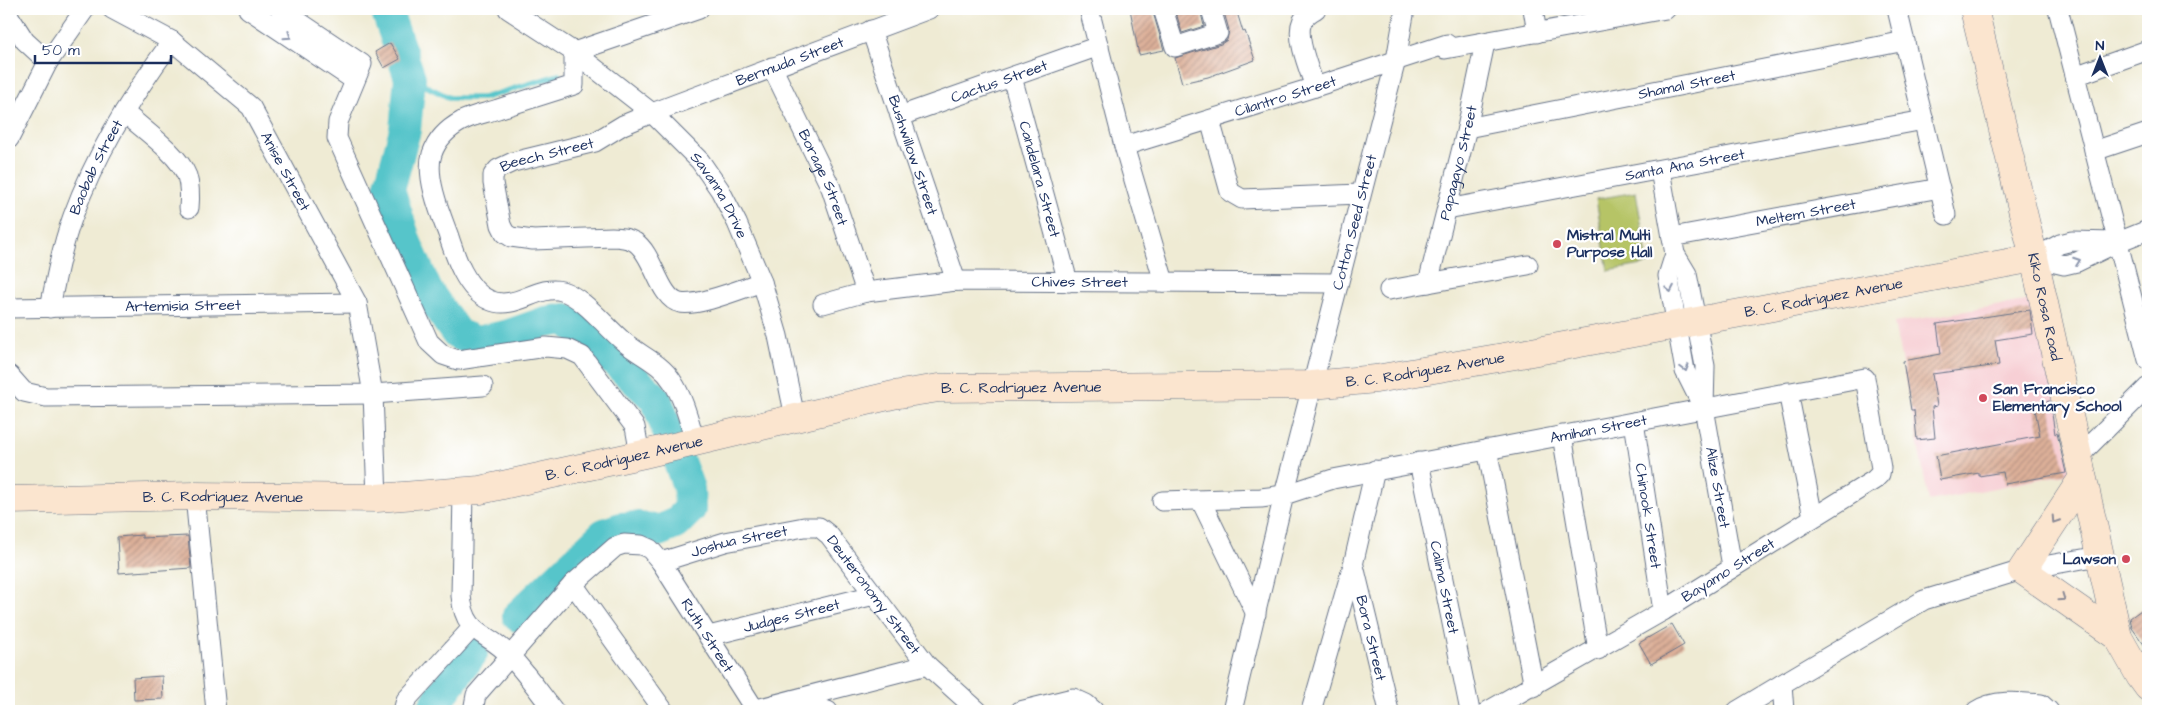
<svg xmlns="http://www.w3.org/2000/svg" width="2157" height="720" font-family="'Architects Daughter',sans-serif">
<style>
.built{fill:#f7cfd4}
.pitch{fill:#b6c466;stroke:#687a62}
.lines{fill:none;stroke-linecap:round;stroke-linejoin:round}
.stream{stroke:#57c5ca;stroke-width:5.5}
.river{stroke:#57c5ca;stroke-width:32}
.building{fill:url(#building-hatch)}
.street-casing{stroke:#657187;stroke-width:21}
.secondary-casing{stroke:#657187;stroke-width:29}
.street{stroke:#fff;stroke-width:19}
.secondary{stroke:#fbe5cf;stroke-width:28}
.oneway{stroke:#8d97ae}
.oneway2{stroke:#8b8a96}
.poi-dot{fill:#d1495b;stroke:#fff;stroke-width:2}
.labels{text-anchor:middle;stroke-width:4.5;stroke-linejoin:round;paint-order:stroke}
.street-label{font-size:15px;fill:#1b2f5e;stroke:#fff}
.poi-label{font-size:15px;font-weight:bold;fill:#1b2f5e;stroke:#fff;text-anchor:start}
</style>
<defs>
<pattern id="building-hatch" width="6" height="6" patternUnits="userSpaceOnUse" patternTransform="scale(1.25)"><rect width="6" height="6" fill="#ddb099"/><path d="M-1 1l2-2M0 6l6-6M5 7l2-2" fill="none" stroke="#b29080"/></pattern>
</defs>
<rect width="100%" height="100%" fill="#fff"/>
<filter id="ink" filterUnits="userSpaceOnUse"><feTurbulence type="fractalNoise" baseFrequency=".02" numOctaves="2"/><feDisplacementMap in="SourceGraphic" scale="10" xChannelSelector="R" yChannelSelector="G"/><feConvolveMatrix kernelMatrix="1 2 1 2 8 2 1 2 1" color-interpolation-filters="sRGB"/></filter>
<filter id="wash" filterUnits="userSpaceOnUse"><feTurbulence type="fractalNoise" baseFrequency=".0096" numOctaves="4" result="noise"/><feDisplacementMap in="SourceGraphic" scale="20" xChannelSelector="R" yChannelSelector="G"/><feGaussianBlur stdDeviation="1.12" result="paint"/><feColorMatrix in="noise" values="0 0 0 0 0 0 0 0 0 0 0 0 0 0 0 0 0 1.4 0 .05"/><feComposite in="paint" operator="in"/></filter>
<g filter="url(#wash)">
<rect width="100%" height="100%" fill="#efebd4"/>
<!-- built -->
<path class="built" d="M2037,299L2071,473L1929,501L1894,323Z"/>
<!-- pitch -->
<path class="pitch" d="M1636,192L1648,264L1608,271L1596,199Z"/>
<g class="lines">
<!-- stream -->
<path class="stream" d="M410,78L450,98H483L559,75"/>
<!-- river -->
<path class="river" d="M386,9L410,78L405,130L389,189L406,243L427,291L457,334L477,342L506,336L546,322L566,319L587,336L656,399L689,489L690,509L675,524L658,531L640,527L621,528L604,534L518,616
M432,711L440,697L472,653"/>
</g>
<g id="blocks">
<!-- building -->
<path class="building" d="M1130,9H1152L1164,50L1139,55Z
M1175,9H1200L1204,26L1182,33Z
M1223,9H1236L1243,32L1245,31L1255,60L1208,77L1182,83L1175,58L1221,44L1227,40L1229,30Z
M390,43L400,59L384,68L375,52Z
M2030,310L2033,334L1995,340L1999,365L1932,374L1937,406L1932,407L1935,438L1917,440L1914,410H1911L1903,361L1941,354L1937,324Z
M2050,401L2055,434L2057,433L2066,473L2005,484L2003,472L1979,476V473L1940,480L1936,456L2040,436L2034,404Z
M142,535V538L188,536L191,568L119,573L117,537Z
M2148,605V650L2132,628L2130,618Z
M1672,624L1684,645L1651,664L1639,643Z
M162,676L163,699L134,700L133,678Z"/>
</g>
</g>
<g filter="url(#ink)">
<use href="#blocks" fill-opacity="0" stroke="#657187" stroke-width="1"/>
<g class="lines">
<!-- street casing -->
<g class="street-casing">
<g id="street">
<path id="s1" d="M112,9L172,41L251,107L357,303L373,394L377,498"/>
<path d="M248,9L354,80"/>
<path d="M280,9L362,64L338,122L337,138L429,342L443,355L458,360L546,347L567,349L582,356L635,427L640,455"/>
<path id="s2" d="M508,9L574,52L652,113L700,161L720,190L737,223L762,282L778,336L795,417"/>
<path d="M1089,9L1124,146L1164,282"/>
<path d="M1163,9L1175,47L1218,33L1211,9"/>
<path d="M1533,9L1537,33"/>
<path d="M1897,9L1946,215"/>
<path d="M2058,9L2148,360"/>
<path d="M9,16L25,41L48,62"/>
<path id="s3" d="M871,30L956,281"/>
<path d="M1445,49L1666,9"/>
<path id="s4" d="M772,67L831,188L866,292"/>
<path d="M2075,76L2148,50"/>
<path id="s5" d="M1012,77L1068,282"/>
<path d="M1315,87C1310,72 1295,37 1302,22C1305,16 1310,12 1316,9"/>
<path d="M124,112C142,129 178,153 187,176C190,186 190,197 189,208"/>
<path id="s6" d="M900,116L1099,46"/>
<path d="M1210,120L1230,192L1242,199L1360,194"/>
<path id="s7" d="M1467,128L1905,41"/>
<path d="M9,139L48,62L85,9"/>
<path id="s8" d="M1124,146L1315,87L1447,44"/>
<path d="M2094,151L2148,133"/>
<path id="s9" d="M1660,170L1675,254L1687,274L1705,366L1704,408L1732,566"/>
<path id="s10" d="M1447,209L1924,120"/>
<path id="s11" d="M1672,237L1940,188"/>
<path d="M1675,254L1668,276L1685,371L1702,405"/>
<path d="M2034,258L2064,265L2077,262L2118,242L2148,230"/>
<path d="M2034,258L2060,244L2072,241L2114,242"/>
<path id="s12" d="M762,282C743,288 698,307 680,303C659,299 654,254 635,242C628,238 620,237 612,237L533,240L511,237L505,233L501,225L493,183V175L498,169L513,162L595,142L623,125L652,113L929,9"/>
<path id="s13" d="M1428,283L1467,128L1485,43"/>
<path d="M1389,290L1528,265"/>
<path id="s14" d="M823,304L866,292L956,281L1338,283"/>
<path id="s15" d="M9,308L357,303"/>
<path id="s16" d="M50,308C56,277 62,246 73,216C96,153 132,95 172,41"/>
<path d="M9,375L24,392L46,397L373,394L483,386"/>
<path d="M1788,392L1813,517"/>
<path id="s17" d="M1634,422L1663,611"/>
<path d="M1562,435L1598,650"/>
<path d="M695,441C689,421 684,399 672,381C661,363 639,355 623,341C606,327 583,297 562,291C537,284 515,312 489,300C466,290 455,256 448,234C440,213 425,176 432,154C437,139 449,128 462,121C472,115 487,113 498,109C523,101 548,93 574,85V52L699,9"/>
<path d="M1487,449L1534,687"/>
<path d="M2078,457L2148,387"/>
<path id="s18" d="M1419,462L1470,711"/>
<path d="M463,492L461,596C465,637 488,631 510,656C526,673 540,693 554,711"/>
<path d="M195,496L216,711"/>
<path id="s19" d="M1162,501L1261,498L1284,495L1333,479L1865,378L1881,468L1880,474L1874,480L1663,611L1488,711"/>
<path d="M1201,501L1256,614"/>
<path id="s20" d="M661,562L725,542L804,527H819L829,535L927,665L978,711"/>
<path id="s21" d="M1354,566L1389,711"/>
<path d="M573,584L664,711"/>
<path id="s22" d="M709,636L874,595"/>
<path d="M793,700L828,711"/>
<path d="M403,711L406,700L472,628"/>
<path id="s23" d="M473,711L476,695L573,584L615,547L624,544L641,545L650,549L661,562L755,710"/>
<path d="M749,711L927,665"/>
<path d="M1020,711L1073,698L1086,704L1094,711"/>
<path id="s24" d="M1232,711L1284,495L1396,60L1405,9"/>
<path d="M1311,711L1353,565L1375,470"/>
<path d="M1737,711L1782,684"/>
<path d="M1784,711L1782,684L1924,600L2022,570L2099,556"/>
<path d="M1976,711C1994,699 2020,702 2041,704L2049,711"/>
</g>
</g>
<!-- secondary casing -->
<g class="secondary-casing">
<g id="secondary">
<path id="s25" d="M1974,9L2034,258L2118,637L2140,676L2148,687"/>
<path d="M2082,479L2022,570L2118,637"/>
<path id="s26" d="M9,500L195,496L377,498L480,490L644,454L893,395L939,388L1312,385L1376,379L1521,354L2034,258"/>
</g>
</g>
<!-- street -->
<use href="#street" class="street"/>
<!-- secondary -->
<use href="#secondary" class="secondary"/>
</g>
<!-- one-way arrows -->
<defs><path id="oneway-chevron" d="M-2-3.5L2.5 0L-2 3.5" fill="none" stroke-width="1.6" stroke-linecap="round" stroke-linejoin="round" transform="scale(1.25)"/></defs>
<g class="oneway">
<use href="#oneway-chevron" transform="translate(288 36) rotate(34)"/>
<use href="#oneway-chevron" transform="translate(2077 261) rotate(-20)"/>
<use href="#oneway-chevron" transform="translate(1670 289) rotate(79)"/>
<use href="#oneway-chevron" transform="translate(1685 368) rotate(74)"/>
</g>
<g class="oneway2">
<use href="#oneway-chevron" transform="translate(2055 520) rotate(123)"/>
<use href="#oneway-chevron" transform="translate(2062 598) rotate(35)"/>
</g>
</g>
<!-- markers -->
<g class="poi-dot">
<circle cx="1557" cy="244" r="5"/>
<circle cx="1983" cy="398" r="5"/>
<circle cx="2126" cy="559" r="5"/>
</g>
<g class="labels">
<!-- street labels -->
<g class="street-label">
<text dy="5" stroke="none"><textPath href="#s12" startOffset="675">Bermuda Street</textPath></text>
<text dy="5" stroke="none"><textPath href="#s6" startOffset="105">Cactus Street</textPath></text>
<text dy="5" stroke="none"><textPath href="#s7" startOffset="224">Shamal Street</textPath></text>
<text dy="5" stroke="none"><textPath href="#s8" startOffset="169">Cilantro Street</textPath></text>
<text dy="5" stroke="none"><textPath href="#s12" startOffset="414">Beech Street</textPath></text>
<text dy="5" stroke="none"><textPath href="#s3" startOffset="132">Bushwillow Street</textPath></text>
<text dy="5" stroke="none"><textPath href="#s13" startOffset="124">Papagayo Street</textPath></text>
<text dy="5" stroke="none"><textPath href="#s10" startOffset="242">Santa Ana Street</textPath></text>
<text dy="5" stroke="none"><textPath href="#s16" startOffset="149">Baobab Street</textPath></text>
<text dy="5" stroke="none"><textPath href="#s1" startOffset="244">Anise Street</textPath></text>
<text dy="5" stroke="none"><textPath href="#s4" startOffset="122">Borage Street</textPath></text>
<text dy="5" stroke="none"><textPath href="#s5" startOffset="106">Candelara Street</textPath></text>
<text dy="5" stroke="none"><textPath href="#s2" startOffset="285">Savanna Drive</textPath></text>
<text dy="5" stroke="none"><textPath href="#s11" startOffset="136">Meltem Street</textPath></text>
<text dy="5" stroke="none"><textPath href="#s24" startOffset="504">Cotton Seed Street</textPath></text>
<text dy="5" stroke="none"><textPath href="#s14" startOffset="259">Chives Street</textPath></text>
<text dy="5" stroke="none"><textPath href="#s26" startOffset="1834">B. C. Rodriguez Avenue</textPath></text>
<text dy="5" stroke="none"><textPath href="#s15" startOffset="174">Artemisia Street</textPath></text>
<text dy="5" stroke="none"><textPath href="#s25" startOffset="306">Kiko Rosa Road</textPath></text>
<text dy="5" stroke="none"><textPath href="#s26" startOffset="1429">B. C. Rodriguez Avenue</textPath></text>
<text dy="5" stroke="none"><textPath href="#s26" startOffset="1024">B. C. Rodriguez Avenue</textPath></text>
<text dy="5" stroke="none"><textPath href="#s19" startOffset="444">Amihan Street</textPath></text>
<text dy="5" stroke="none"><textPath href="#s26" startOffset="619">B. C. Rodriguez Avenue</textPath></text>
<text dy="5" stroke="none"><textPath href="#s9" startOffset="325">Alize Street</textPath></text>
<text dy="5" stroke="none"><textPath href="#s26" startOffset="214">B. C. Rodriguez Avenue</textPath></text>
<text dy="5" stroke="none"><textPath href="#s17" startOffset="95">Chinook Street</textPath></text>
<text dy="5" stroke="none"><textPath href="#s20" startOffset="81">Joshua Street</textPath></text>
<text transform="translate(1728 570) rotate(-32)" y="5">Bayamo Street</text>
<text dy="5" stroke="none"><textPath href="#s18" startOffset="128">Calima Street</textPath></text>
<text dy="5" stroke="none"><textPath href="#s20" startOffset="250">Deuteronomy Street</textPath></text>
<text dy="5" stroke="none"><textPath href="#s22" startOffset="85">Judges Street</textPath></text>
<text dy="5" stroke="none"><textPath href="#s23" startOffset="360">Ruth Street</textPath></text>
<text dy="5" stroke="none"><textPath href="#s21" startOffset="74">Bora Street</textPath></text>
</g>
<!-- poi labels -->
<g class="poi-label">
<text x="1567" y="240">Mistral Multi<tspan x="1567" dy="17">Purpose Hall</tspan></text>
<text x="1993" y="394">San Francisco<tspan x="1993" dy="17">Elementary School</tspan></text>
<text x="2116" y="564" text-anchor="end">Lawson</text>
</g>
</g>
<!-- margin -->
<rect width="2157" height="720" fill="none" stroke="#fff" stroke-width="30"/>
<!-- north arrow -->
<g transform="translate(2100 58)" stroke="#ffffff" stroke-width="4" paint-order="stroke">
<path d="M0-4L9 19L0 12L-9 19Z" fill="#1b2f5e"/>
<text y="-8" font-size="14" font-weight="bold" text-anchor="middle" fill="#1b2f5e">N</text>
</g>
<!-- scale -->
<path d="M35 55v8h136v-8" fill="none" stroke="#1b2f5e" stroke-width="2.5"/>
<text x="42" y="55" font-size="15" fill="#1b2f5e" stroke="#ffffff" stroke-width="4" paint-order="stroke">50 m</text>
</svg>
